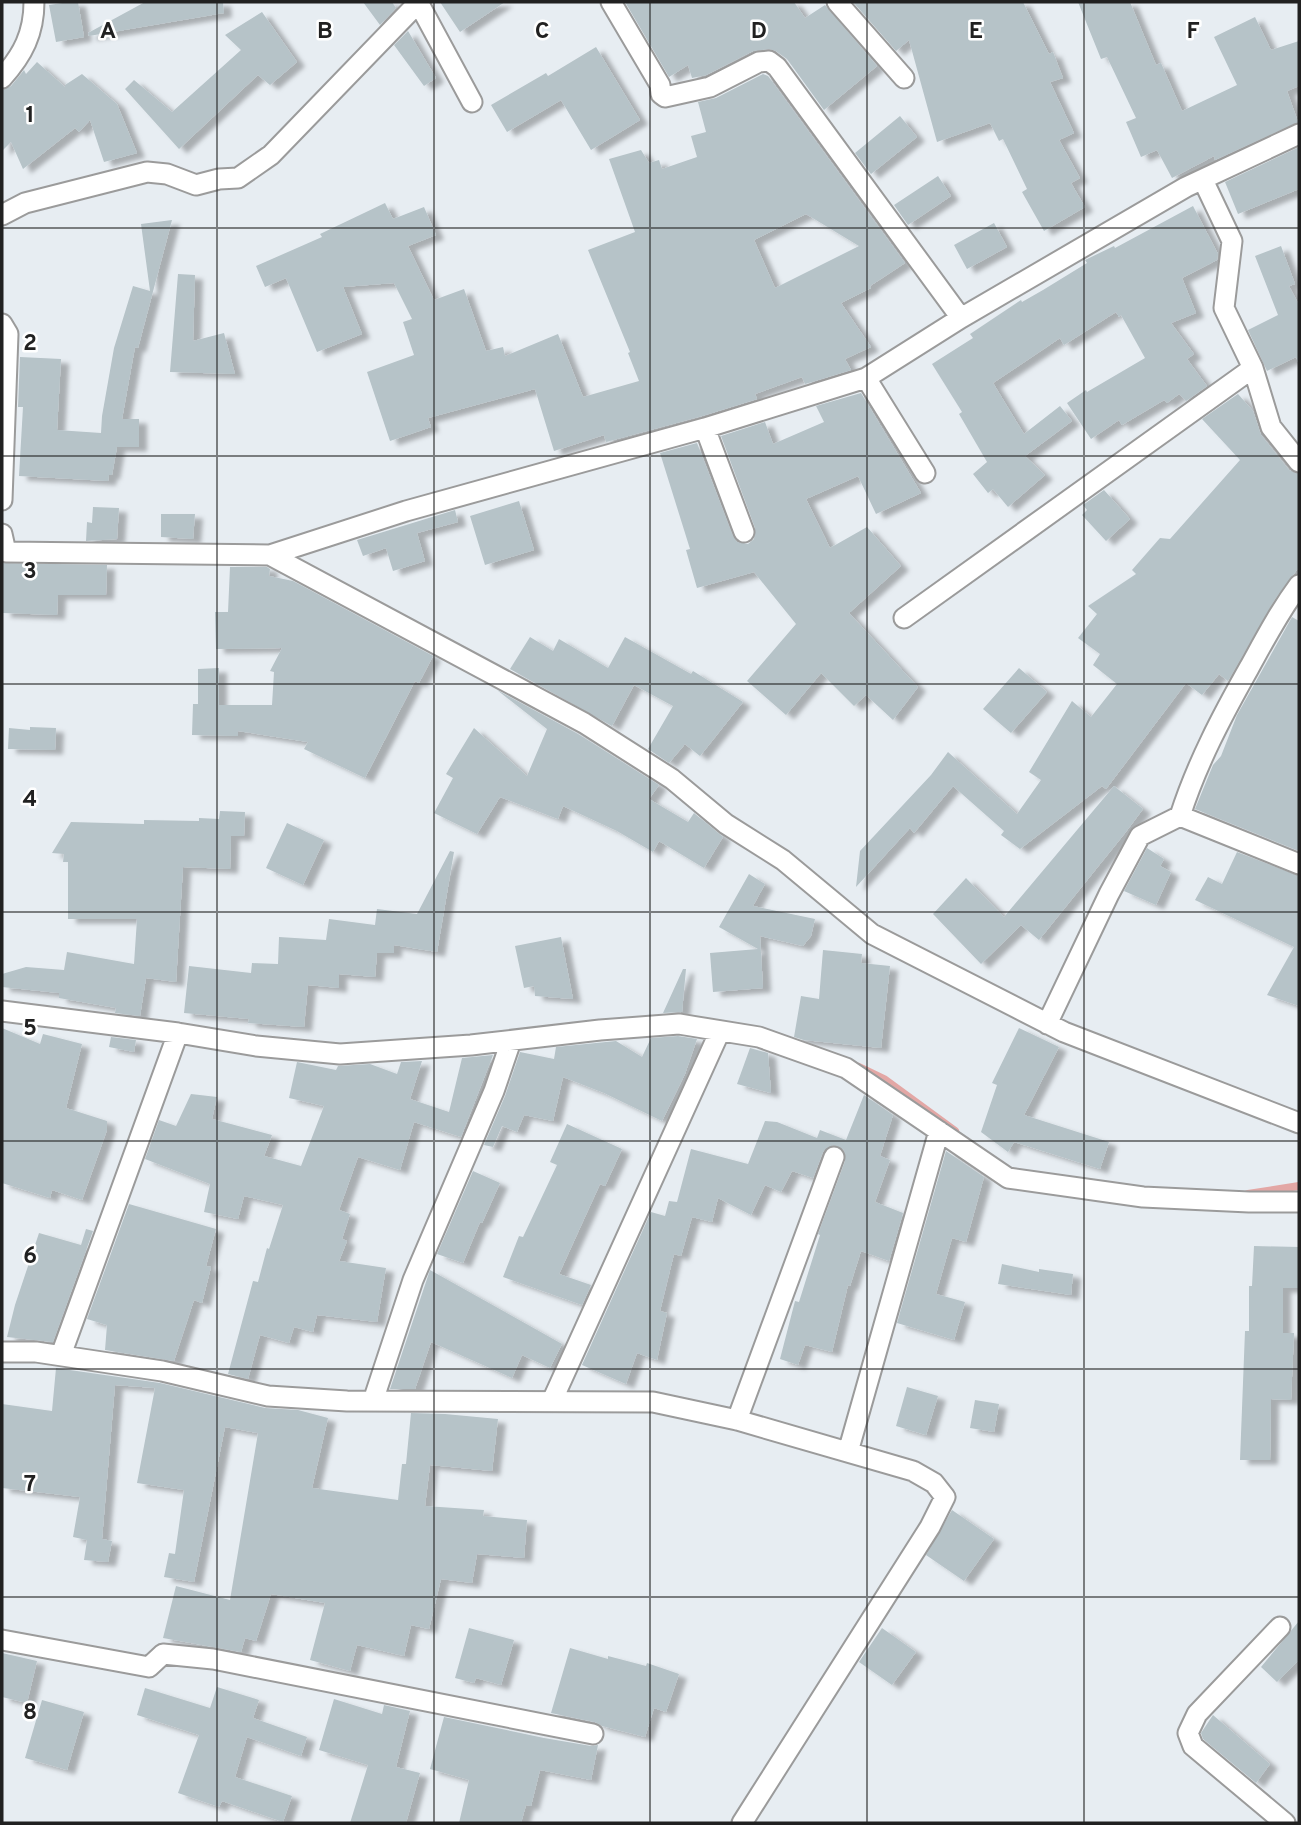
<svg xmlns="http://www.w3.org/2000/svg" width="1301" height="1825" font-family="Overpass,sans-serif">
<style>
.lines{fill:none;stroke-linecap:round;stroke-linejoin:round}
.stream{stroke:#e3a7a5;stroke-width:8}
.building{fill:#b6c3c8;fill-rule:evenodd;filter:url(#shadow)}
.street-casing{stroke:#9b9b9b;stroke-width:23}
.street{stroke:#fff;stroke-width:19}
.grid{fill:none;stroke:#212121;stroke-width:2;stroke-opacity:0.55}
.grid-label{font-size:23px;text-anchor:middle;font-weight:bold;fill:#212121;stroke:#fff;stroke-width:5;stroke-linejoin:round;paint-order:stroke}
</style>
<defs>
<filter id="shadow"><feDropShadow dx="8" dy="4.5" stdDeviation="2" flood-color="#0004"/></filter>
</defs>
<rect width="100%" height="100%" fill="#e7edf2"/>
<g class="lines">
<!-- stream -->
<path class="stream" d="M859,1067L884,1079L955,1131
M1248,1194L1299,1186"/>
</g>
<!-- building -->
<path class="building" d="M69,2H78L84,37L56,42L49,5Z
M145,2H223L224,13L89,36L88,33Z
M363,2H392L396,8L380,25Z
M440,2H505L460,32Z
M625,2H794L805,18L825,5L877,66L824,110L787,59L776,51L769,49L753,51L706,75L692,78L688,65L669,77Z
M853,2H1023L1049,54L1053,52L1063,78L1050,82L1074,133L1059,140L1080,178L1071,183L1085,207L1044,231L1022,192L1027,189L1003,139L999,141L990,123L937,142L909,40L896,51Z
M1078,2H1130L1156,65L1161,63L1182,111L1237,85L1214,37L1255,17L1271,50L1299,41V86L1287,91L1298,122L1215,160L1214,156L1172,178L1157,150L1141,157L1126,122L1136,118L1107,57L1101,59Z
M262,12L297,62L270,85L258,75L179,149L125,89L134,80L172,112L241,50L225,35Z
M408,31L436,78L424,86L394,45Z
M596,47L640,120L591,150L561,100L507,132L491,105L546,73L548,76Z
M37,62L65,87V85L82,74L117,104L137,153L104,162L90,120L79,132L75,128L23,169L11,142L2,151V90L11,86L24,70L26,74Z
M763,74L768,76L905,263L870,286L871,288L841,303L871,347L845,359L851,370L805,384L802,377L755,394L757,399L702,416L606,442L604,435L554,451L535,389L428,418L431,427L390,441L367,372L414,355L403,322L412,319L394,283L343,287L362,334L317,352L286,278L265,287L256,266L322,237L320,234L385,203L393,219L424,207L436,235L408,246L434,300L464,289L486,351L503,347L505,356L558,334L583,397L639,381L628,353L630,352L588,250L635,232L609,159L641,150L649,163L659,160L662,169L697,157L691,136L706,132L698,102L716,98ZM806,214L859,246L775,288L754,240Z
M900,116L917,137L871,174L855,153Z
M1299,147V189L1238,214L1225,182Z
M938,176L951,196L908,225L894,205Z
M1193,206L1218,254L1217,260L1182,278L1196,313L1171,323L1194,354L1187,359L1207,386L1186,401L1179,394L1167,403L1164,400L1122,425L1119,420L1091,439L1067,403L1086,390L1087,392L1145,358L1121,315L1119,317L1116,312L1064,345L1060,338L993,383L1024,434L1060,406L1072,421L1025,456L1045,475L1008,507L993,489L988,493L973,474L987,462L959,414L962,412L932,364L973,338L970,334L1021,300L1022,302L1043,290L1087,263L1085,260L1114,246L1115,248Z
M172,220L138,348L135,347L122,419H139V447H117L112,475H109L108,481L19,476L23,407H18L20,357L61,359L57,430L101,433L102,416L114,348L133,286L150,291L141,224Z
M994,223L1007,247L967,269L954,245Z
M1281,246L1295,284L1289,286L1299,305V364L1296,357L1267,371L1248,330L1278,315L1255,256Z
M178,274L195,275L193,341L224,333L235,374L170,372Z
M861,393L921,493L876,514L858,476L806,499L830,548L867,527L901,566L849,613L918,687L893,720L866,695L854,706L821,673L786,715L747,681L796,624L754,572L697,588L686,550L690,549L660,453L697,443L733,536L737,542L748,544L754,539L755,528L721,436L765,422L773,444L824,422L816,406Z
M1238,394L1253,411L1261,435L1289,470L1299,474V567L1275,599L1228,681L1219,674L1202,695L1186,683L1106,789L1102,786L1020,849L1001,835L1004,831L953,786L914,833L910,828L856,887L860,851L931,775L948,752L1017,814L1041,780L1029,772L1072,701L1091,717L1117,684L1093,665L1100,654L1078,638L1097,614L1088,606L1136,574L1132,570L1160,538L1170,539L1240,460L1202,419Z
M1104,490L1130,519L1106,541L1082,515L1087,510L1083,505Z
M519,501L534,550L485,565L470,516Z
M93,507L119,508L117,539L86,541L87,522L92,523Z
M455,510L458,522L417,533L425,561L393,571L386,548L363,556L357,540Z
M161,514H195L193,539L161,537Z
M2,563L107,565L106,595H58L57,615L3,613Z
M230,567H267L270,569L269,576L293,581L433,656L419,683L415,681L365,778L304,749L308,742L238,731V736L192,735L193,704H198V669L219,668V705H272L274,672L270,671L282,648L216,649L215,612H228Z
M1292,617L1299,621V851L1195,809L1213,765L1221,756L1237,715Z
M530,637L553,651L559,639L608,668L625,637L691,674L693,671L743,702L700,756L685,744L669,763L648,749L673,706L634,685L612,726L510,669Z
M1019,668L1047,692L1011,733L983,709Z
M497,690L578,734L659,785L649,799L688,822L694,813L723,837L704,868L659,841L653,852L617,831L563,806L558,819L500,797L477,834L434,813L453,778L446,774L474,728L527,776L547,729Z
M30,727L56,728L55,750L8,749L9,728L30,730Z
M1114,786L1143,809L1125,833L1039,940L1021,925L981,964L933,914L966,878L1004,917Z
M220,811L245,812L244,836H231L230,869L183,867L176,982L146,978L140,1016L115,1013L116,1008L59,998V993L2,987V974L26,967L64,970L67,952L134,964L137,919H68V862H63L64,854L52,853L71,822L144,824V820L199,821V818L219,819Z
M287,823L324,840L303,885L266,868Z
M1147,848L1164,859L1160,866L1171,872L1156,905L1124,891Z
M450,851L454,852L437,952L394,945V953H377L375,977L339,974V988L308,985L304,1027L248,1023L249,1019L184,1013L189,966L251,973L252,963L278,964L279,937L326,940L329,919L375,925L377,909L417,914Z
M1237,852L1299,876V1006L1267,995L1294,947L1195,900L1208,877L1222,884Z
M749,874L765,884L753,906L815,919L811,936L803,946L760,936L763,988L713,992L710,953L758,949L719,927Z
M561,937L573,999L535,996L534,986L524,988L515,946Z
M823,950L862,954L861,963L890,966L881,1048L804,1040L794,1037L801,996L819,999Z
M683,969H686L682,1012L663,1013Z
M2,1028L40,1044L43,1034L82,1044L66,1108L107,1121V1130L82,1200L52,1190L50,1198L2,1183Z
M1019,1028L1059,1047L1024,1115L1109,1142L1100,1169L1014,1142L1008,1152L981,1132L997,1085L992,1083Z
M678,1036L697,1039L685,1074L662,1121L604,1093L563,1077L553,1121L524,1115L517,1132L502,1126L493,1147L484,1145L505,1096L520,1052L554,1059L556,1047L616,1041L642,1057L651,1038Z
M111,1037L136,1040L134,1052L109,1047Z
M750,1048L768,1053L771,1093L737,1084Z
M493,1055L461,1137L414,1122L400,1170L358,1157L339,1210L350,1214L342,1239L347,1241L339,1261L386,1268L377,1322L317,1315L313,1332L294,1327L289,1343L260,1335L248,1379L228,1374L253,1281L258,1282L267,1248L269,1249L283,1205L244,1196L238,1219L204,1212L210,1184L145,1159L159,1120L176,1126L191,1094L217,1097L212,1119L272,1135L264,1156L301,1166L324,1106L289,1098L297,1062L336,1070L338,1066L370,1064L397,1074L401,1062L422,1061L410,1099L449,1112L462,1058Z
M864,1095L893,1115L880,1156L890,1160L875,1202L903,1213L889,1261L861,1251L850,1286L848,1285L832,1352L805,1345L798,1365L780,1359L795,1301L799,1302L820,1235L818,1234L845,1161L844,1150L833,1145L823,1152L813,1178L792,1171L781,1192L765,1185L751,1215L718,1198L712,1222L692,1217L681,1256L674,1254L660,1311L667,1313L657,1360L637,1353L626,1384L582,1365L651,1212L665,1216L669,1201L677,1202L691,1149L748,1164L765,1121L777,1122L817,1138L820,1130L846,1140Z
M567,1124L622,1149L605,1186L600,1184L559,1274L591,1285L582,1305L503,1277L519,1236L523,1237L557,1165L550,1162Z
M946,1151L984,1177L966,1242L952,1238L936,1294L965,1302L954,1340L897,1323Z
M473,1171L500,1183L482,1223L480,1222L463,1263L437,1254Z
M129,1204L216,1229L206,1266L211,1267L202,1303L194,1300L174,1361L105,1350L107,1325L87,1319Z
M86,1229L93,1231L53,1342L7,1337L15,1305L39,1233L81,1245Z
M1254,1246L1299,1247V1288H1283V1333H1294L1291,1400L1271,1399L1270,1460H1240L1245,1331H1249V1286H1252Z
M1002,1264L1039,1272V1269L1073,1274L1071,1295L998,1284Z
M430,1270L562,1344L550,1368L522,1355L512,1378L431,1342L415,1389H390Z
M56,1368L160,1383L265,1408L298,1410L328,1418L312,1488L398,1500L402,1464H406L411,1413L445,1414L498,1419L492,1471L430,1465L425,1506L484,1510L483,1516L527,1520L524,1558L477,1554L472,1583L441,1579L429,1629L411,1625L404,1656L357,1645L350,1671L310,1660L325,1603L271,1594L256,1641L245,1638L241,1652L163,1638L176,1586L230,1600L258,1433L225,1427L194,1582L164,1577L169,1553L175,1554L184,1490L137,1483L155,1388L115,1385L102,1539L112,1541L108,1562L84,1560L87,1540L73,1537L80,1497L2,1488V1404L52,1411Z
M907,1387L938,1396L926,1435L896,1426Z
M975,1400L999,1404L994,1432L970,1428Z
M952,1510L994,1539L964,1581L926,1555Z
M1299,1621V1660L1277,1682L1261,1667Z
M469,1628L514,1640L501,1685L476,1678L474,1683L455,1678Z
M882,1628L916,1652L892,1685L859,1662Z
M570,1648L608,1659V1656L646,1666L647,1663L679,1674L666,1712L654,1708L645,1737L602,1726L595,1722L551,1713Z
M2,1653L37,1661L27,1703L2,1697Z
M217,1687L259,1700L253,1718L307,1737L301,1756L247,1737L235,1777L292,1796L283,1822L222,1801L219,1807L178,1793L199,1735L137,1715L145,1688L210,1708Z
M334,1699L382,1714L384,1705L410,1711L396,1767L420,1773L406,1823H350L368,1765L319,1750Z
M42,1700L84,1712L67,1770L25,1758Z
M1213,1715L1270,1764L1256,1783L1203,1739L1201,1733Z
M444,1717L544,1738L591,1746L598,1745L591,1780L540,1770L531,1806L526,1805L521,1823H459L469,1780L430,1769Z"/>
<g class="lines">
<!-- street casing -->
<g class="street-casing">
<path id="street" d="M418,2L472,102
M611,2L660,85L661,94L665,97L710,87L759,62L769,61L777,67L961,318
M837,2L904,78
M2,78C23,55 34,33 34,2
M1203,180L1232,241L1224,308L1253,368L1271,427L1299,462
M2,215L25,203L147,172L167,174L196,185L219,179L238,178L271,155L419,2
M2,324L8,334L2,500
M866,378L925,473
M705,428L744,532
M2,534L6,552L270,555L406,511L705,428L866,378L961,318L1186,187L1299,134
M270,555L584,723L672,779L726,824L783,860L872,934L1064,1032L1299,1123
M904,618L1253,368
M1180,816L1299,864
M2,1011L178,1033L256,1046L340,1054L471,1045L600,1030L679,1024L759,1037L846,1068L1008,1178L1143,1197L1249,1202H1299
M1047,1024L1109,894L1140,836L1180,816C1197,763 1222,716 1249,668C1265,639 1279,612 1299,585
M2,1352H36L162,1371L268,1396L347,1401L653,1402L737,1420L913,1471L934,1483L945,1497L930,1527L742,1823
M61,1355L178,1033
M373,1401L413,1280L494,1091L511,1041
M552,1401L720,1031
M737,1420L834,1157
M848,1452L939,1131
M1280,1627L1197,1714L1188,1733L1193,1746L1285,1823
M2,1640L149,1667L163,1654L213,1659L593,1734"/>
</g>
<!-- street -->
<use href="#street" class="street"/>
</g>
<!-- grid -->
<path class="grid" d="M217,2V1823M434,2V1823M650,2V1823M867,2V1823M1084,2V1823M2,228H1299M2,456H1299M2,684H1299M2,912H1299M2,1141H1299M2,1369H1299M2,1597H1299"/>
<g class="grid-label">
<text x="108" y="38">A</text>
<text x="325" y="38">B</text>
<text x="542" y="38">C</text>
<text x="759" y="38">D</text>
<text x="976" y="38">E</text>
<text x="1193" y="38">F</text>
<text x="30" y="122">1</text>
<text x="30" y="350">2</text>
<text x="30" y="578">3</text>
<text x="30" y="806">4</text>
<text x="30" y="1035">5</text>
<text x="30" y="1263">6</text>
<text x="30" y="1491">7</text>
<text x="30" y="1719">8</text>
</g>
<!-- border -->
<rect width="1301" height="1825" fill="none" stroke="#212121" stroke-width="7"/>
</svg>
